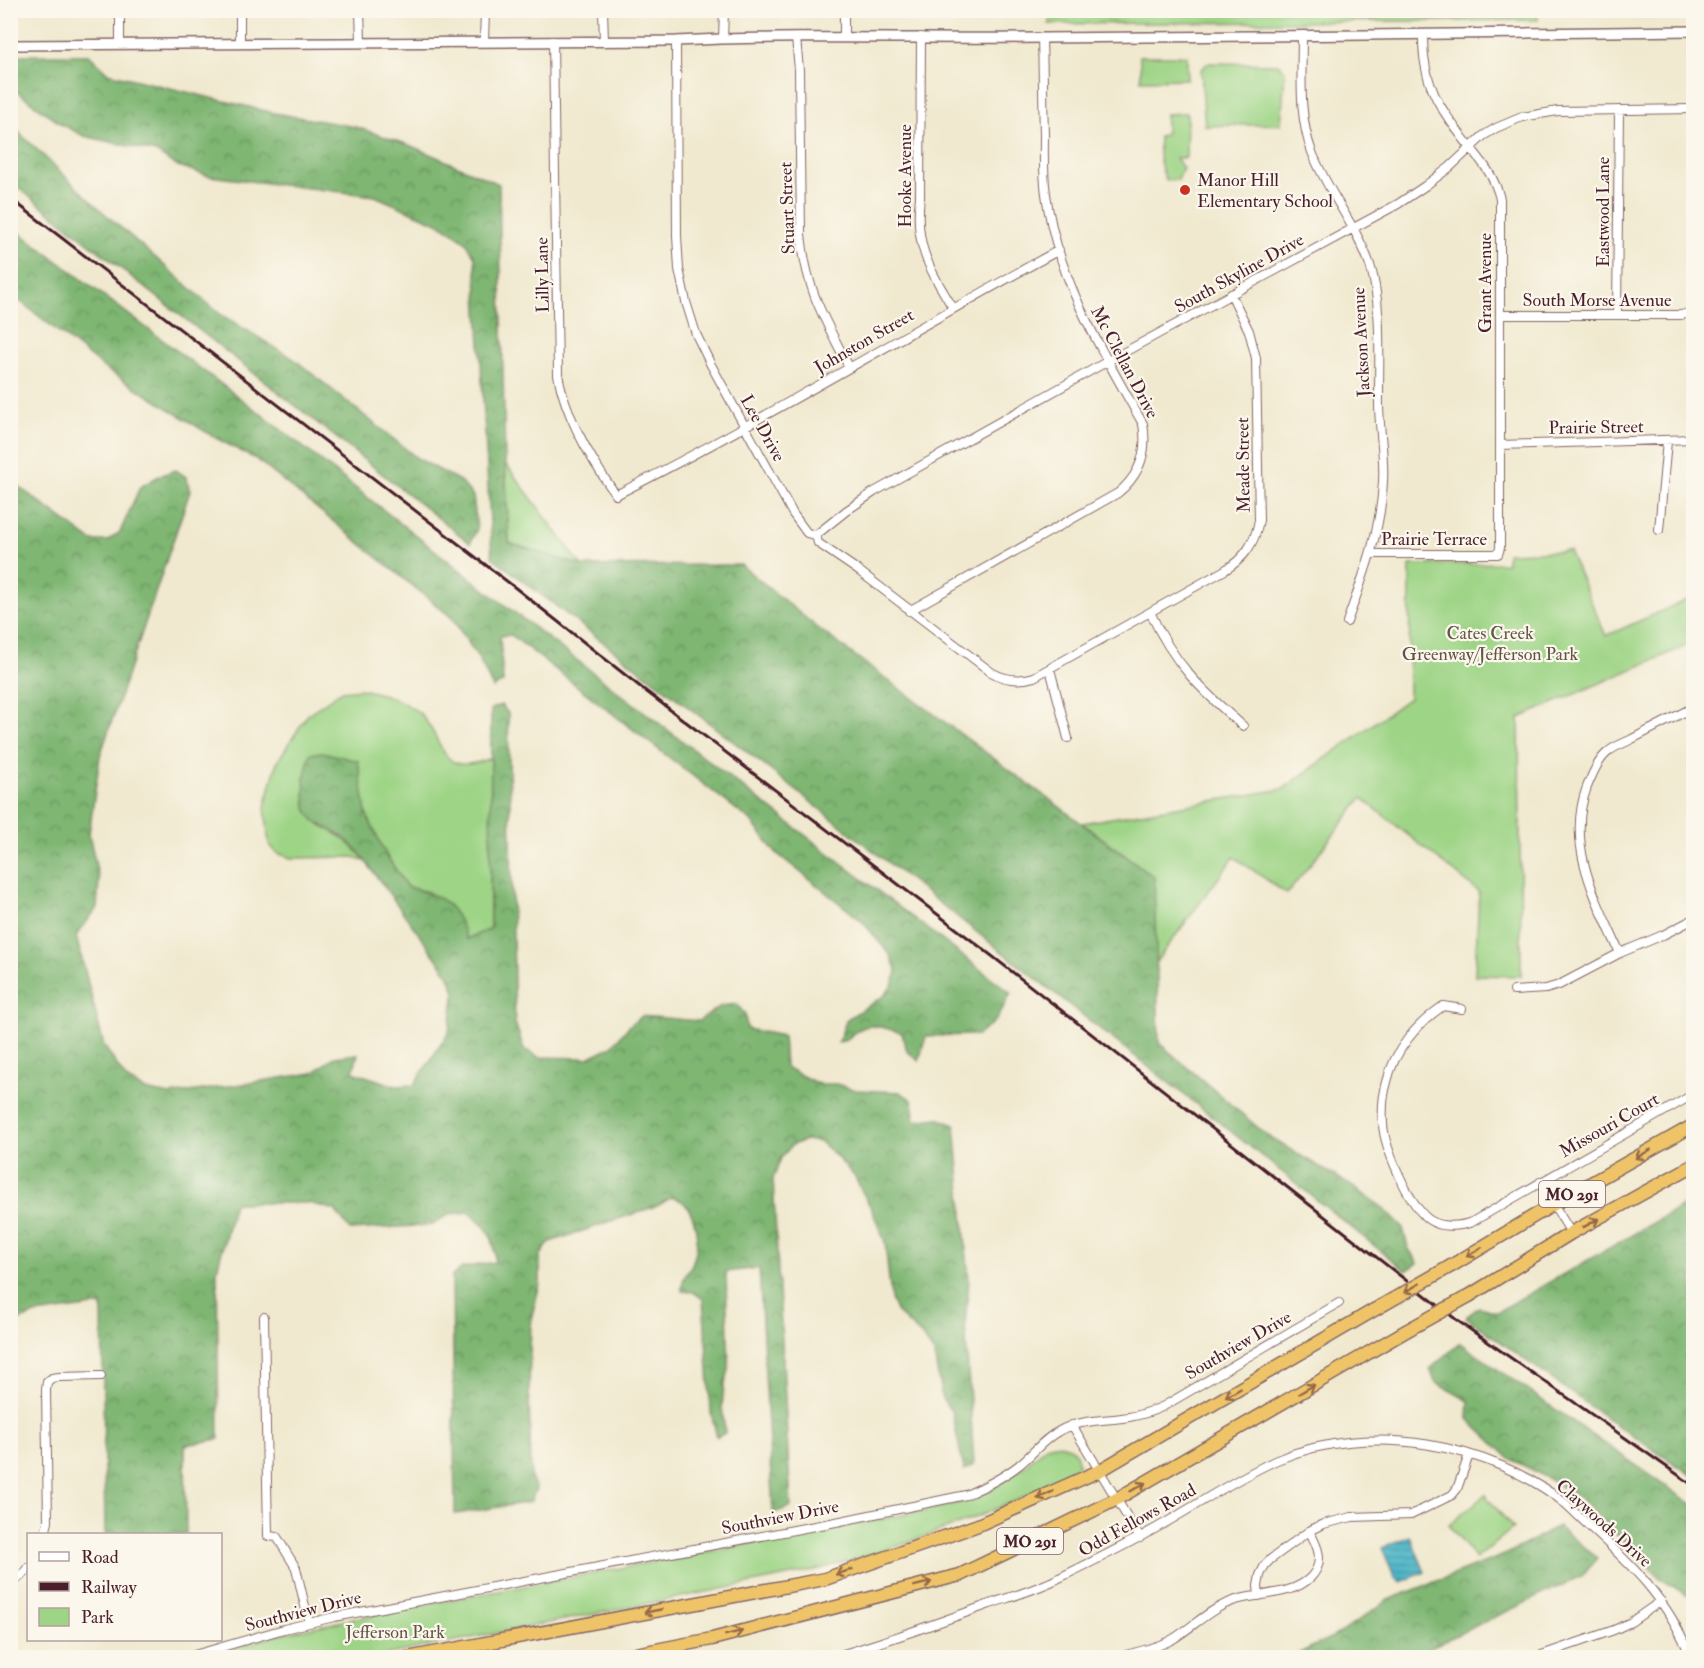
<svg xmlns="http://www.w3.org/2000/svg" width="1704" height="1668" font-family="'IM FELL Double Pica',serif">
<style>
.green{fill:#9dd485;stroke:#747a58;stroke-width:1.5}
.forest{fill:url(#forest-crowns);stroke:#646a4e;stroke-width:1.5}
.water{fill:url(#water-rules);stroke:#496a78;stroke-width:1.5}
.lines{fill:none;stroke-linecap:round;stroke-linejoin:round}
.minor-casing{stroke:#846664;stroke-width:10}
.tertiary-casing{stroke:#846664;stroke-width:12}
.trunk-casing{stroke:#846664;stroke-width:15}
.minor{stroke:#fff;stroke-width:8}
.tertiary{stroke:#fff;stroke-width:9}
.trunk{stroke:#efc469;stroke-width:12}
.rail{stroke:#4a1f2b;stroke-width:3}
.trunk-bridge-casing{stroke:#846664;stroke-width:15;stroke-linecap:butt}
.trunk-bridge{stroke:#efc469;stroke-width:12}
.oneway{stroke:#946947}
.poi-dot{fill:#c8321e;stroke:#fbf7ec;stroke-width:2}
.labels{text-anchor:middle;stroke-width:4.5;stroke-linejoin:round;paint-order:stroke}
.shield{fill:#fbf7ec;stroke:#7f6065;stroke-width:1.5}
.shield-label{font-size:16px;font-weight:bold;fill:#4a1f2b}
.street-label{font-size:18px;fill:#4a1f2b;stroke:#fbf7ec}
.poi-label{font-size:18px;fill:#4a1f2b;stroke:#fbf7ec;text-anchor:start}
.park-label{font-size:18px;fill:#635546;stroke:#fbf7ec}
</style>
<defs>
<pattern id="forest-crowns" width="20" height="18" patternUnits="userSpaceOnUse" patternTransform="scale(1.5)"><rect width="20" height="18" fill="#7eb672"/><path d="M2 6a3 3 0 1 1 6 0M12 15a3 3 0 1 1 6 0" fill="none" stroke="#69935e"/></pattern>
<pattern id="water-rules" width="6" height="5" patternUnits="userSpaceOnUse" patternTransform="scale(1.5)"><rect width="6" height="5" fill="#48b4c6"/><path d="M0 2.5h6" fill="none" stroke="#3e92a1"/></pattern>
</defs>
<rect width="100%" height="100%" fill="#fbf7ec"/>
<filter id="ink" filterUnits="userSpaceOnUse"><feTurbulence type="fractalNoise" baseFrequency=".0167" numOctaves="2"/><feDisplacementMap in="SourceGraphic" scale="12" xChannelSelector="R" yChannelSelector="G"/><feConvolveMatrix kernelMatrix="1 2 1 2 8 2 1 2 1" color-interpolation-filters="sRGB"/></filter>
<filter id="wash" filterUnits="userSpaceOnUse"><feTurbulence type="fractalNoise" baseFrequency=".008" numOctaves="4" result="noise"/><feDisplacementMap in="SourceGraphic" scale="24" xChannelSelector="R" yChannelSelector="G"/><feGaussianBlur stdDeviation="1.35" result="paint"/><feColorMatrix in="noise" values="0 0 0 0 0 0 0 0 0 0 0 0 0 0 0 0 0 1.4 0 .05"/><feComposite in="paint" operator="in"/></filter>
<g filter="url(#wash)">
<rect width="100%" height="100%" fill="#f0e9cf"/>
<!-- green -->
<path class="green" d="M1050,11L1538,10V20L1049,24Z
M1140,56H1187V79L1141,80Z
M1208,63L1278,64L1285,71L1281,124L1205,126L1201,70Z
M1187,113L1186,158H1176L1183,168L1178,180H1166C1159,165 1158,152 1159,136L1163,135L1166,132V114Z
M505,463L582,566L509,543Z
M1569,551L1606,636L1693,597V643L1519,718L1521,976L1475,975L1479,892L1362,798L1287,894L1234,857L1156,962L1154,877L1082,823L1283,789L1409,698L1410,565L1507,563V553Z
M360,689C381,694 395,696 412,708C416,711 421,713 423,717C447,747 440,778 491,758L490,929L466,939L459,921L428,892L407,887L386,855L366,813L358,761L345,759L314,821C334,832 351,842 365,861L354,857L291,858L277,853L269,844L265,807L277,762L308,714L342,691Z
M1054,1444C1070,1445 1078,1447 1078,1466L1073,1472L1063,1478L1015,1501L964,1522L895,1547L820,1569L773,1579L374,1657L201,1658L285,1633L392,1611L914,1513L959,1503L995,1487L1026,1465L1046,1446Z
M1485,1495L1513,1528L1476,1559L1449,1525Z"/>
<!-- forest -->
<path class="forest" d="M11,55H89L108,73L274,113L356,127L409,145L499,184L505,463L509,543L582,566L741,565L819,629L1154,877L1159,1043L1269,1137L1347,1183L1382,1207L1403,1228L1408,1248L1418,1263L1406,1271L1229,1130L756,759L492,557L475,257L465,241L442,225L375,196L209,176L175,165L156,152L84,136L61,124L11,87Z
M11,125L103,212L220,314L294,359L417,458L460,481L473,496L477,529L470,543L11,182Z
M11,226L261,414L497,599L1011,993L997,1019L978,1035L926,1036L919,1061L907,1051L902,1033C880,1026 864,1019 847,1040L838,1042L847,1019L884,996L892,986L897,972L891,956L862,921L775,852L751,821L511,635L500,636L503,682L493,688L478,657L451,617L256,459L214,437L104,368L11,294Z
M176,470L186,477L190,491L100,756L89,834L99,880L97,908L76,936L104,1046L126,1079L145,1090L170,1095L313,1073L334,1057L358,1054L353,1072L396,1086L414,1085L449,1032L455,991L448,974L358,851L343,837L314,821L306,809L304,779L310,754L322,752L358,761L366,813L386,855L407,887C431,893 447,897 459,920C462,926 464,933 467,939L490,929L491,709L501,705L508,713L515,1023L524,1049L538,1057L588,1058L612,1046L629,1026L642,1016L699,1021L721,1006L736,1004L745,1014L747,1029L783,1036L785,1067L818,1084H836L856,1090L900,1092L912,1100L915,1121L938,1118L955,1125L969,1281L965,1323L974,1465L964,1470L952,1412L942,1399L934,1353L922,1336L897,1313L891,1299L885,1242L872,1210L854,1176L835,1155L820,1142L806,1140L792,1145L781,1158L773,1179L791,1507L773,1513L759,1268L726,1272L729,1370L724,1386L722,1406L725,1433L717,1437L711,1413L703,1299L693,1292L682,1291C681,1279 687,1274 692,1264C700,1246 698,1219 685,1204C682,1200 676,1199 672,1197L659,1205L550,1242L540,1256V1284L531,1319L529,1390L531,1478L536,1489L530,1502L455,1514L452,1276L462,1268L495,1262C495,1237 489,1228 469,1212L449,1214L432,1225L350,1230L335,1210L309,1203H234L217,1270L219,1439L185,1445L186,1534H105L102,1305L35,1314L11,1324V481L92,541H107L120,532L140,487L159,476Z
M1693,1200V1476L1613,1423L1466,1317L1479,1307L1497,1312Z
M1460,1343L1693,1505V1599L1661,1579L1580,1498L1535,1471L1510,1459L1468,1419L1469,1401L1435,1382L1430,1369Z
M1558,1527L1598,1558L1582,1576L1433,1646L1420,1657H1292L1342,1632L1388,1600L1507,1554Z"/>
<!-- water -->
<path class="water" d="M1410,1536L1425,1572L1401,1582L1395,1578L1382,1548Z"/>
</g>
<g filter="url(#ink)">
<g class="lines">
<!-- minor casing -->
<g class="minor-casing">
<path id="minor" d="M120,10V44
M240,10V43
M360,10L361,42
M603,10L604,41
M1302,35C1302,73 1298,116 1312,152C1327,191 1356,225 1370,265C1382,302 1379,357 1379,396C1378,425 1385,453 1383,482C1381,531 1363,577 1347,622
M844,37V10
M921,37L920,197C914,245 929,268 953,308
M796,38L799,70L801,234C803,255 807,275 814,294C823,319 837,343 849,367
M723,39L724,10
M484,41L485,10
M553,41L558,375C566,418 591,460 616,495C766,419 910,331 1059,250
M676,41L677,236L679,269L686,302L696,334L711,365L793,514L807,533L816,535
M1500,315H1681L1694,312
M1617,315L1619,110
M1500,445L1694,439
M1659,530L1667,441
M816,535L846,511L874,492L1108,361L1398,204L1425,186L1450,167L1483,136L1496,128L1522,117L1558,111L1694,109
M816,535L818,543L859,571L991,672C1005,680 1018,682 1034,677L1225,570C1245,558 1255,543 1259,520L1256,358L1249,331L1231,294
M1371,554H1498L1500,548V199C1495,178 1484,164 1470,147C1440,108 1422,86 1423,34
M909,611L1118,493C1140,475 1148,452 1143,424C1102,351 1057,280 1046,194C1043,174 1044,154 1044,134C1043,102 1043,70 1042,38
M1150,612C1174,664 1200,689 1243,726
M1050,669L1068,738
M1620,953C1597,901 1565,846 1587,787C1592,775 1598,760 1608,752C1614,746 1625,743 1632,739C1653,728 1673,718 1694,707
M1514,991L1546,989L1559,985L1620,953L1663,935L1694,919
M1462,1009L1443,1006C1417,1024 1394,1050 1387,1082C1383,1095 1382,1110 1383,1124C1384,1147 1409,1204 1428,1219C1440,1228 1459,1227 1472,1222L1694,1094
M1540,1182L1571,1233
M264,1317L268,1536L277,1537L296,1568L309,1623
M1072,1425L1140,1538
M45,1534L48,1522L46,1390L47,1382L52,1378L59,1377L101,1376
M10,1584L25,1573L28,1568
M1259,1596L1258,1586L1260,1575L1265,1565L1271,1559L1309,1531L1323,1524L1352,1517L1411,1515L1452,1495L1457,1489L1469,1455
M184,1658L284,1629L334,1617L836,1522L966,1495C984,1487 1003,1478 1019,1465C1033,1454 1044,1438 1061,1430C1083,1419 1106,1421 1129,1417C1142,1415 1153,1411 1164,1406L1339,1303
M830,1658C883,1643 935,1624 987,1605C1010,1597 1035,1590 1057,1579C1096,1560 1135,1541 1172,1519C1206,1499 1241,1476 1277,1460C1369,1421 1489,1443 1566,1504C1573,1511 1581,1518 1588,1525C1632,1565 1669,1600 1691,1658
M1116,1658C1134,1652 1156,1649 1173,1639C1194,1626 1212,1607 1236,1600C1260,1593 1292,1596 1311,1577C1325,1562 1318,1546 1309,1531
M1533,1658L1614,1630L1631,1622L1661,1601"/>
</g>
<!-- tertiary casing -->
<g class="tertiary-casing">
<path id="tertiary" d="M10,45L676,41C799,35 922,39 1044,38C1261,37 1477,33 1694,31"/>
</g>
<!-- trunk casing -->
<g class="trunk-casing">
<path id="trunk" d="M1451,1266L1554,1204L1694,1125
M1469,1296L1571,1233L1694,1165
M407,1658L825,1579L978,1525L1099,1471L1374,1310
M615,1658L712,1639L960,1575L1115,1500L1406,1331"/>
</g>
<!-- minor -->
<use href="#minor" class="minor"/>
<!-- tertiary -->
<use href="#tertiary" class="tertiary"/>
<!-- trunk -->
<use href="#trunk" class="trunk"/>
<!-- rail -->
<path class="rail" d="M10,198L513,586L643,689L992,956L1458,1321L1694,1486"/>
<!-- trunk-bridge casing -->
<g class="trunk-bridge-casing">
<path id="trunk-bridge" d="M1374,1310L1451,1266
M1406,1331L1469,1296"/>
</g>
<!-- trunk-bridge -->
<use href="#trunk-bridge" class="trunk-bridge"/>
</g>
<!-- one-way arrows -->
<defs><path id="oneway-shaft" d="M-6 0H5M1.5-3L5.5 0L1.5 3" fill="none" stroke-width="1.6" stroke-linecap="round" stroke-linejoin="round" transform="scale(1.5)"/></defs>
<g class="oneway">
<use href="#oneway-shaft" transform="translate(1643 1154) rotate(150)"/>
<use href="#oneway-shaft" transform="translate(1591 1223) rotate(-29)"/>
<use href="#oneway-shaft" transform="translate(1474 1252) rotate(149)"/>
<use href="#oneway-shaft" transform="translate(1412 1288) rotate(150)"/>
<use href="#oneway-shaft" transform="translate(1307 1389) rotate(-30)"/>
<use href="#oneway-shaft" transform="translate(1233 1393) rotate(150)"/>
<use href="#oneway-shaft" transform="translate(1138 1487) rotate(-30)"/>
<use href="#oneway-shaft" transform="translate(1045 1495) rotate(156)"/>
<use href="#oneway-shaft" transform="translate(844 1572) rotate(161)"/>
<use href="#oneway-shaft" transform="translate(923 1584) rotate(-14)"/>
<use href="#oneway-shaft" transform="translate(653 1611) rotate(169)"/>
<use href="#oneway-shaft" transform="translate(734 1633) rotate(-14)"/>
</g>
</g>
<!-- markers -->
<circle class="poi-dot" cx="1185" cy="190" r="6"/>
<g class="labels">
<!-- shield labels -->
<g class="shield">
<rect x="1539" y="1181" width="66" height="26" rx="4.5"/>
<rect x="997" y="1528" width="66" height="26" rx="4.5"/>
</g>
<g class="shield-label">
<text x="1572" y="1200">MO 291</text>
<text x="1030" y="1547">MO 291</text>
</g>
<!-- street labels -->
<g class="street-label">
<text transform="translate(905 176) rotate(-90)" y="6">Hooke Avenue</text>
<text transform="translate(787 208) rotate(-92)" y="6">Stuart Street</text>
<text transform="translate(1603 212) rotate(-90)" y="6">Eastwood Lane</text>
<text transform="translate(1239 273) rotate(-29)" y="6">South Skyline Drive</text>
<text transform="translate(542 275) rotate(-91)" y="6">Lilly Lane</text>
<text transform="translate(1485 283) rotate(-90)" y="6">Grant Avenue</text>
<text x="1597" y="306">South Morse Avenue</text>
<text transform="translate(864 341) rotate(-30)" y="6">Johnston Street</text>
<text transform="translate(1361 342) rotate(-93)" y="6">Jackson Avenue</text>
<text transform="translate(1125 362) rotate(62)" y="6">Mc Clellan Drive</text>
<text transform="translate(1596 427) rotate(-1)" y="6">Prairie Street</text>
<text transform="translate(763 428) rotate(61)" y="6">Lee Drive</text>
<text transform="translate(1243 465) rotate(-91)" y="6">Meade Street</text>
<text x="1434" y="545">Prairie Terrace</text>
<text transform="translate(1609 1125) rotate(-30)" y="6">Missouri Court</text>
<text transform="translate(1238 1345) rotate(-30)" y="6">Southview Drive</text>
<text transform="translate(780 1517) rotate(-11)" y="6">Southview Drive</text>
<text transform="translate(1137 1520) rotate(-29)" y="6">Odd Fellows Road</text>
<text transform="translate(1604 1523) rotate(42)" y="6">Claywoods Drive</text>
<text transform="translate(303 1611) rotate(-14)" y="6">Southview Drive</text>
</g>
<!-- poi labels -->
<g class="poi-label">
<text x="1197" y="186">Manor Hill<tspan x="1197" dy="21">Elementary School</tspan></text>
</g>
<!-- park labels -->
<g class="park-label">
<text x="1490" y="639">Cates Creek<tspan x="1490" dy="21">Greenway/Jefferson Park</tspan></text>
<text x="395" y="1638">Jefferson Park</text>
</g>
</g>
<!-- margin -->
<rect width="1704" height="1668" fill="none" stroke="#fbf7ec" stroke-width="36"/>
<!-- legend -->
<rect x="27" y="1533" width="195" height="108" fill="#fbf7ec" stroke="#b4a19f" stroke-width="1.5"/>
<rect x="39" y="1552" width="30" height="9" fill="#ffffff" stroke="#b4a19f" stroke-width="1.5"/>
<text x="81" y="1563" font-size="18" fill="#4a1f2b">Road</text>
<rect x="39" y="1582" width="30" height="9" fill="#4a1f2b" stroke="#b4a19f" stroke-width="1.5"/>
<text x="81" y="1593" font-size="18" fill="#4a1f2b">Railway</text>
<rect x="39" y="1608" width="30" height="18" fill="#9dd485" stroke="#b4a19f" stroke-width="1.5"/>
<text x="81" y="1623" font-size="18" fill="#4a1f2b">Park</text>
</svg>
